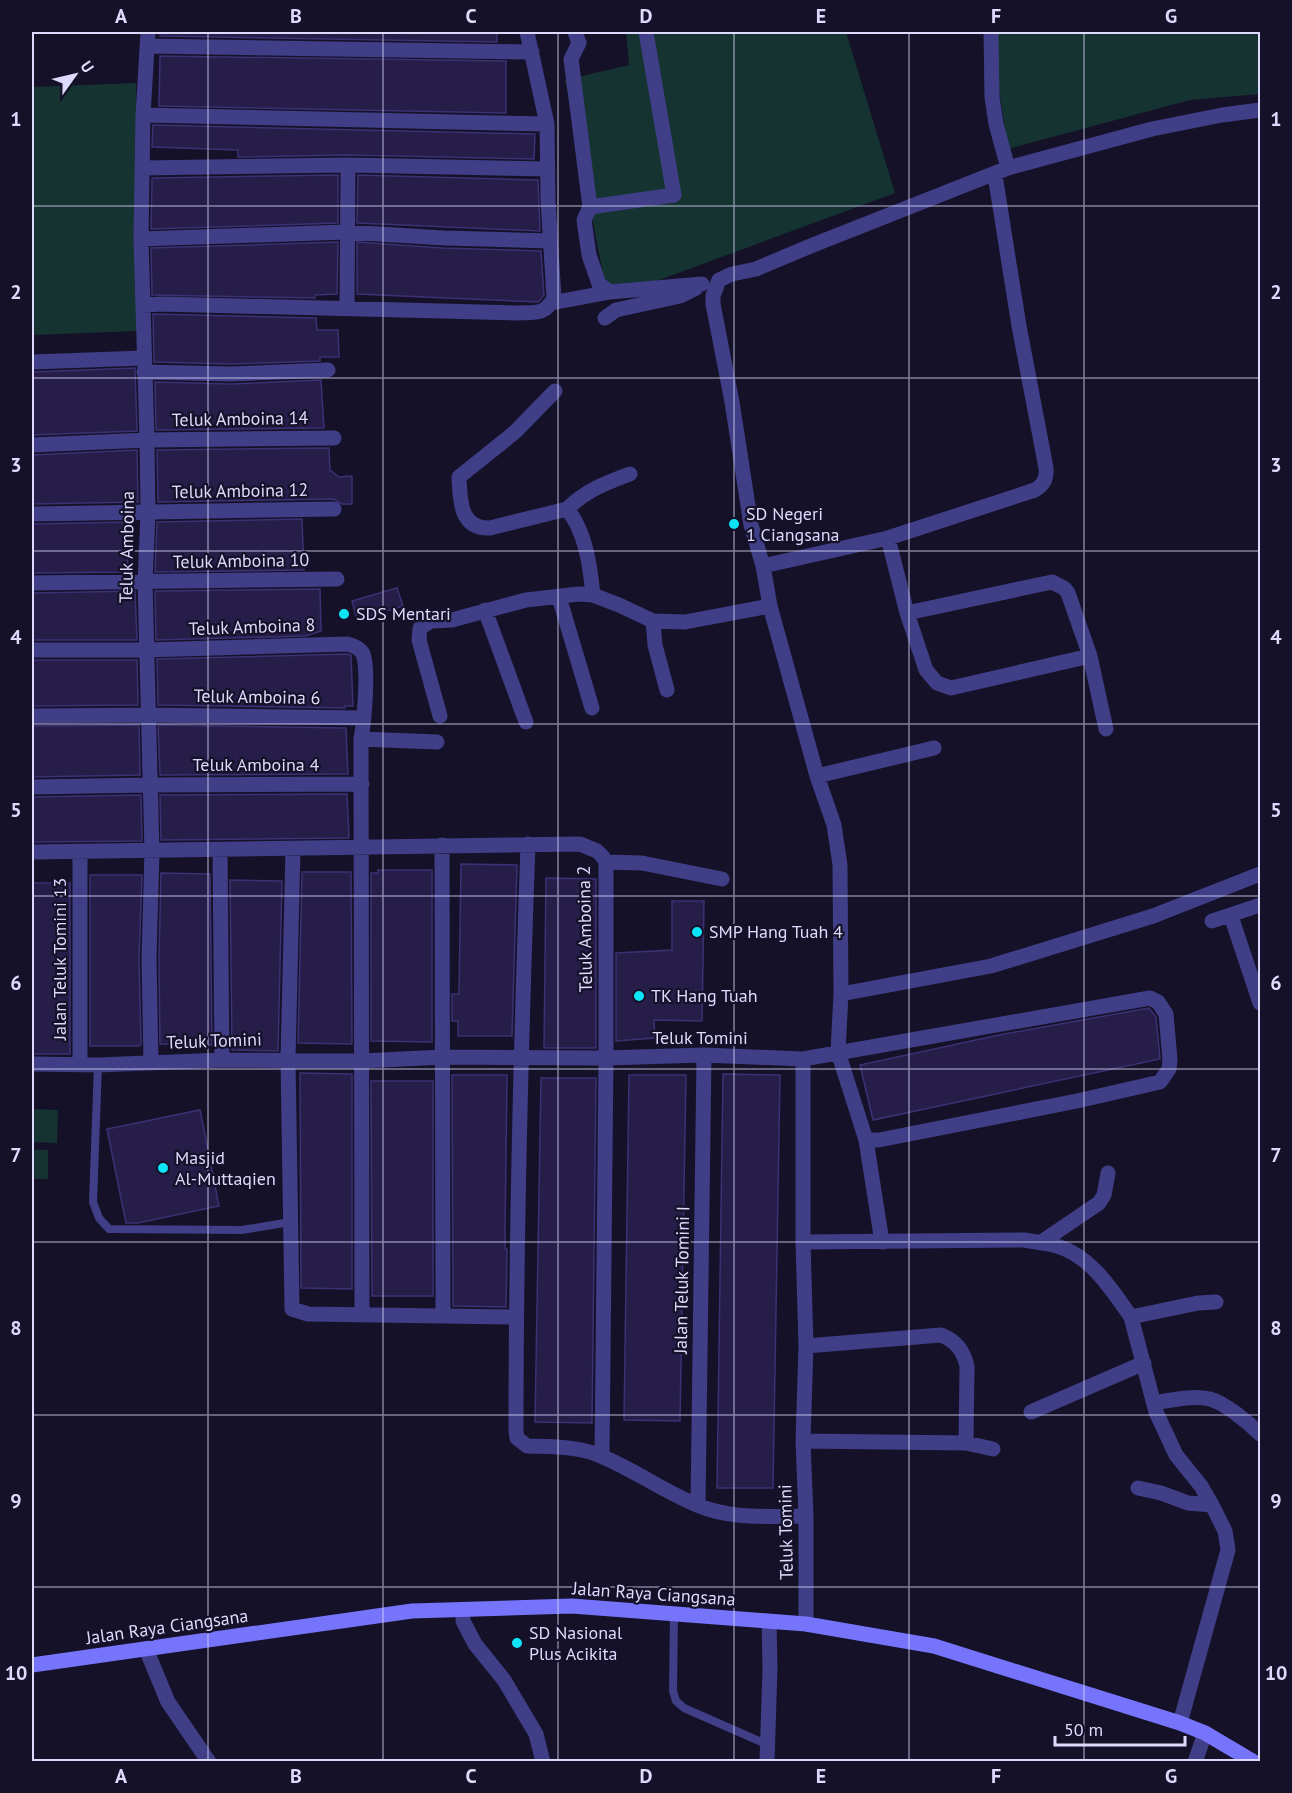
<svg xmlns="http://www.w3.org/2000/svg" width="1292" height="1793" font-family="'PT Sans',sans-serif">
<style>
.green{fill:#143331}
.building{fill:#261e49;stroke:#3c3174;stroke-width:1.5}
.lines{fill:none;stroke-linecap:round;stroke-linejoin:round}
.lane{stroke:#3f3e86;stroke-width:8}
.street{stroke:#3f3e86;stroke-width:15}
.secondary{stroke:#7574fa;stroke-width:15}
.grid{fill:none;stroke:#dddafe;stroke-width:1.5;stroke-opacity:0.55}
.poi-dot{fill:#0de5f7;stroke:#151129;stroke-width:2}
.labels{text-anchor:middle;stroke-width:4.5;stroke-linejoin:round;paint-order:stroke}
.street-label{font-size:18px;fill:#dddafe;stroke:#151129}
.poi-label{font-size:18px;fill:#dddafe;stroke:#151129;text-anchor:start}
.neatline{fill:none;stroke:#dddafe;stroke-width:2}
.grid-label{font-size:20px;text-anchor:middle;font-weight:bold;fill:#dddafe}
</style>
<rect width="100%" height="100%" fill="#151129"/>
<!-- green -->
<path class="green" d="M626,32H846L895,193L608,299L565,80L629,65Z
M990,32H1260V94L1190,100L1008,149Z
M136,83L138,331L32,335V87Z
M32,1109L58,1110L57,1143L32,1142Z
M32,1150H48V1179H32Z"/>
<!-- building -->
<path class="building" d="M160,32H497V42L160,36Z
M160,56L506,61V113L159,106Z
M153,125L535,134L534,159L348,155L238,157V150L152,147Z
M338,175V223L151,229L152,178Z
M358,175L538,180L540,231L357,223Z
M338,242L337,294L315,295V298L152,295L151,248Z
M357,242L443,248L541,251L544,295L538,302L357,294Z
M153,314L316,318L317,330H338L339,357H320V361L231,364L154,362Z
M135,368L137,431L32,435V372Z
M321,380L324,428L156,430L155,382L231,384Z
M329,448L330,470L339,477L352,476V504H342L334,499L158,502L157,450Z
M137,450L138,502L32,504V455Z
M302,519L304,570L155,572L157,522Z
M126,522L128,572L32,573V524Z
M397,588L403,606L357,620L352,601Z
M320,589L321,631L306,636L156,640L155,591Z
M135,591L137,640H32V593Z
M347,654L351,655L353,706H345V708L158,705L157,659Z
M32,660H137L138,705L32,706Z
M139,725L140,775L32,777V726Z
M158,725L346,728L348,774L160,775Z
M347,794L349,838L161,840L160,795Z
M141,795L142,841L32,842V797Z
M461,864L517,865L512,1036H458V1021H452V994H459Z
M378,870H432V1042L371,1041V873H378Z
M302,872H351L352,1044L298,1043Z
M161,873L210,874L212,1045L160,1044L159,958Z
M90,875H142L139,958L141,1044L139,1046H90Z
M546,878L596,879V1048H544Z
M230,880L282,881L278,1051L232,1050Z
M32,883H70V1054H32Z
M672,901H704L702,1021L654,1020L655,1038L616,1041V953L672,950Z
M1149,1008L1156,1017L1160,1059L873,1120L860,1065L999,1035Z
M300,1073L352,1074V1289L301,1288Z
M723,1074L780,1075L773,1488H717Z
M452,1075H507L505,1234V1249H507L506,1307L453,1306Z
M629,1075H686L680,1421L624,1420Z
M541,1078H596L592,1423L535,1422Z
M371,1081H433V1296H372Z
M200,1110L219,1206L138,1223H126L107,1129Z"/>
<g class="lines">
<!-- lane -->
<path class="lane" d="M98,1065L93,1202L99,1218L109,1229L242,1230L291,1222
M674,1614L673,1691L676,1701L684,1708L766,1744"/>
<!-- street -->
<path class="street" d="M148,32L143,115L141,239L147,440L148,513L145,582L152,851L149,958L151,1063
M575,32L579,43L571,59L590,207L584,220L589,255L599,284L610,292L702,284
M991,32L992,97L996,124L1008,168
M148,46L532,52
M143,115L547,124
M142,168L348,165L548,169
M590,207L674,195L646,32
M141,239L346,232L444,238L550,241
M551,303L610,292
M143,305L162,304L516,313C535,312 544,316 554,298L548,200L547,124L527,32
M347,307L348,165
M605,318L616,310L680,296L696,288
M32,362L144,358
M144,372L231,374L328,370
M555,391L515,432L459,477C460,501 460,529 490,528L567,509C586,532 590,566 593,595
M32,445L147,440L334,438
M567,509C586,490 606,483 630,474
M32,514L334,509
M888,538L907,613L926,670L937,683L951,688L1090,656
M763,566L888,538L1035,490C1044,485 1047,478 1046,468L1019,326L995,175
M32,583L337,579
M559,597L592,708
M485,610L526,722
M907,613L1052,582L1064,588L1068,593L1090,656L1106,729
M653,621L655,645L667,690
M32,650H147L348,644C354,646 360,648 363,654C369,669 364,722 361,739L362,1315
M32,716L149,715L364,718
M440,716L419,640L420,628L431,621L452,620L526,600L579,594L593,595L619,605L653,621L685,622L770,606
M361,739L437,742
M817,776L934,748
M32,787L149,785L362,784
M528,844C521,1040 516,1235 516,1431L517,1438L527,1446C552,1447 580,1446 603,1457C636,1471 665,1492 697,1505C732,1520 770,1516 806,1516
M442,845L443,1316
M293,849L288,1059L292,1309L308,1314L516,1317
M220,851L222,1060
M32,852L580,844L597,851L603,857L606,862V1058L602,1456
M80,852V1065
M606,862L642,863L722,879
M1231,916L1260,1003
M1212,921L1260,905
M841,994L991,966L1153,916L1260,874
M803,1059L1150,998L1158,1002L1166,1014L1170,1060L1169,1069L1160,1082L1077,1101L879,1140H866
M32,1064L98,1065L222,1060L362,1061L443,1057L606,1058L704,1055L803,1059V1242L806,1346L803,1441L806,1516V1624
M803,1242L1024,1240C1035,1242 1046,1243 1057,1246C1091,1256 1112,1290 1131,1317L1198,1303L1216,1302
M882,1242L866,1140L838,1052L841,994L840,865L834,825L817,776L770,606L763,566L751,525L732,402L713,304V296L719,280L732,274L756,269L813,245L1008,168L1152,129L1222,115L1260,110
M1040,1243L1099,1203L1104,1195L1108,1173
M1131,1317L1156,1412L1176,1455L1201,1486L1212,1505
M806,1346L941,1335C956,1341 963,1350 967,1366L966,1443
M1154,1403C1172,1400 1192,1395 1210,1399C1225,1403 1249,1423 1260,1434
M1031,1412L1144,1363
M803,1441L966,1443L993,1449
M1138,1488L1161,1493L1188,1503L1212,1505L1225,1531L1228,1550L1180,1723
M698,1505L704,1055
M463,1610V1621L475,1644L504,1680L536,1734L543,1762
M146,1649L168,1702L209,1762
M767,1762L770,1668L769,1622
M1195,1762L1205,1733"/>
<!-- secondary -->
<path class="secondary" d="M32,1665L412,1611L572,1606L806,1624L934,1646L1180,1723L1205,1733L1254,1762"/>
</g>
<!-- grid -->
<path class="grid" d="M208,32V1762M383,32V1762M558,32V1762M734,32V1762M909,32V1762M1084,32V1762M32,206H1260M32,378H1260M32,551H1260M32,724H1260M32,896H1260M32,1069H1260M32,1242H1260M32,1415H1260M32,1587H1260"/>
<!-- markers -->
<g class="poi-dot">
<circle cx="734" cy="524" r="6"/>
<circle cx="344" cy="614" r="6"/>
<circle cx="697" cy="932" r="6"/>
<circle cx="639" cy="996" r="6"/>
<circle cx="163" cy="1168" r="6"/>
<circle cx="517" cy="1643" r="6"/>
</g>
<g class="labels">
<!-- street labels -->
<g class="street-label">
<text transform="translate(240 419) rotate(-1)" y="6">Teluk Amboina 14</text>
<text transform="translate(240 491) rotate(-1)" y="6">Teluk Amboina 12</text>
<text transform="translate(127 547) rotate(-89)" y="6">Teluk Amboina</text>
<text transform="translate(241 561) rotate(-1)" y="6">Teluk Amboina 10</text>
<text transform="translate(252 627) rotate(-2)" y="6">Teluk Amboina 8</text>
<text transform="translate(257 697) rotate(1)" y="6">Teluk Amboina 6</text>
<text x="256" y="771">Teluk Amboina 4</text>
<text transform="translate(585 929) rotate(-91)" y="6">Teluk Amboina 2</text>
<text transform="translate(60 959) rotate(-90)" y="6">Jalan Teluk Tomini 13</text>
<text x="700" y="1044">Teluk Tomini</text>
<text transform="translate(214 1041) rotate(-2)" y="6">Teluk Tomini</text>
<text transform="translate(682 1280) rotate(-89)" y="6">Jalan Teluk Tomini I</text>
<text transform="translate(786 1532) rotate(-91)" y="6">Teluk Tomini</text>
<text transform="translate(654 1594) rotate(4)" y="6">Jalan Raya Ciangsana</text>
<text transform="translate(167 1627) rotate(-8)" y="6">Jalan Raya Ciangsana</text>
</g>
<!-- poi labels -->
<g class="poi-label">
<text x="746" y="520">SD Negeri<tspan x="746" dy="21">1 Ciangsana</tspan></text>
<text x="356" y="620">SDS Mentari</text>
<text x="709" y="938">SMP Hang Tuah 4</text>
<text x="651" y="1002">TK Hang Tuah</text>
<text x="175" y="1164">Masjid<tspan x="175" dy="21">Al-Muttaqien</tspan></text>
<text x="529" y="1639">SD Nasional<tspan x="529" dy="21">Plus Acikita</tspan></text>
</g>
</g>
<!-- border -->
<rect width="1292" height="1793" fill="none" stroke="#151129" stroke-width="66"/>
<!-- north arrow -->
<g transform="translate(75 75) rotate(56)" stroke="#151129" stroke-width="4.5" paint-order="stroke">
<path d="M0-4.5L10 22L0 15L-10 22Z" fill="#dddafe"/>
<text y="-9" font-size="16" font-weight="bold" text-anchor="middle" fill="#dddafe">U</text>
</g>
<!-- scale -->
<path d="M1055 1736v9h130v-9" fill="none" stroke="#dddafe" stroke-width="3"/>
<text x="1064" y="1736" font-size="18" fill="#dddafe" stroke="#151129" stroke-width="4.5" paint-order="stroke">50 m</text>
<rect x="33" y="33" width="1226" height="1727" class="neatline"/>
<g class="grid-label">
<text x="121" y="23">A</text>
<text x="296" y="23">B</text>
<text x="471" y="23">C</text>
<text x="646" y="23">D</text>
<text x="821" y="23">E</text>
<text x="996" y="23">F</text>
<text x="1171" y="23">G</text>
<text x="16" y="126">1</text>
<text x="1276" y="126">1</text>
<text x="16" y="299">2</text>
<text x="1276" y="299">2</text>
<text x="16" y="472">3</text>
<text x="1276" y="472">3</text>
<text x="16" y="644">4</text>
<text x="1276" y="644">4</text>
<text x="16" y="817">5</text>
<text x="1276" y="817">5</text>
<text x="16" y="990">6</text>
<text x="1276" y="990">6</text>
<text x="16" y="1162">7</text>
<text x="1276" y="1162">7</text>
<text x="16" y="1335">8</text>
<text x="1276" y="1335">8</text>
<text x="16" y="1508">9</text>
<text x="1276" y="1508">9</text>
<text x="16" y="1680">10</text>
<text x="1276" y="1680">10</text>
<text x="121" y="1783">A</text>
<text x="296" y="1783">B</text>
<text x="471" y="1783">C</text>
<text x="646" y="1783">D</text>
<text x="821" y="1783">E</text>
<text x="996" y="1783">F</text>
<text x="1171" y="1783">G</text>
</g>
</svg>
